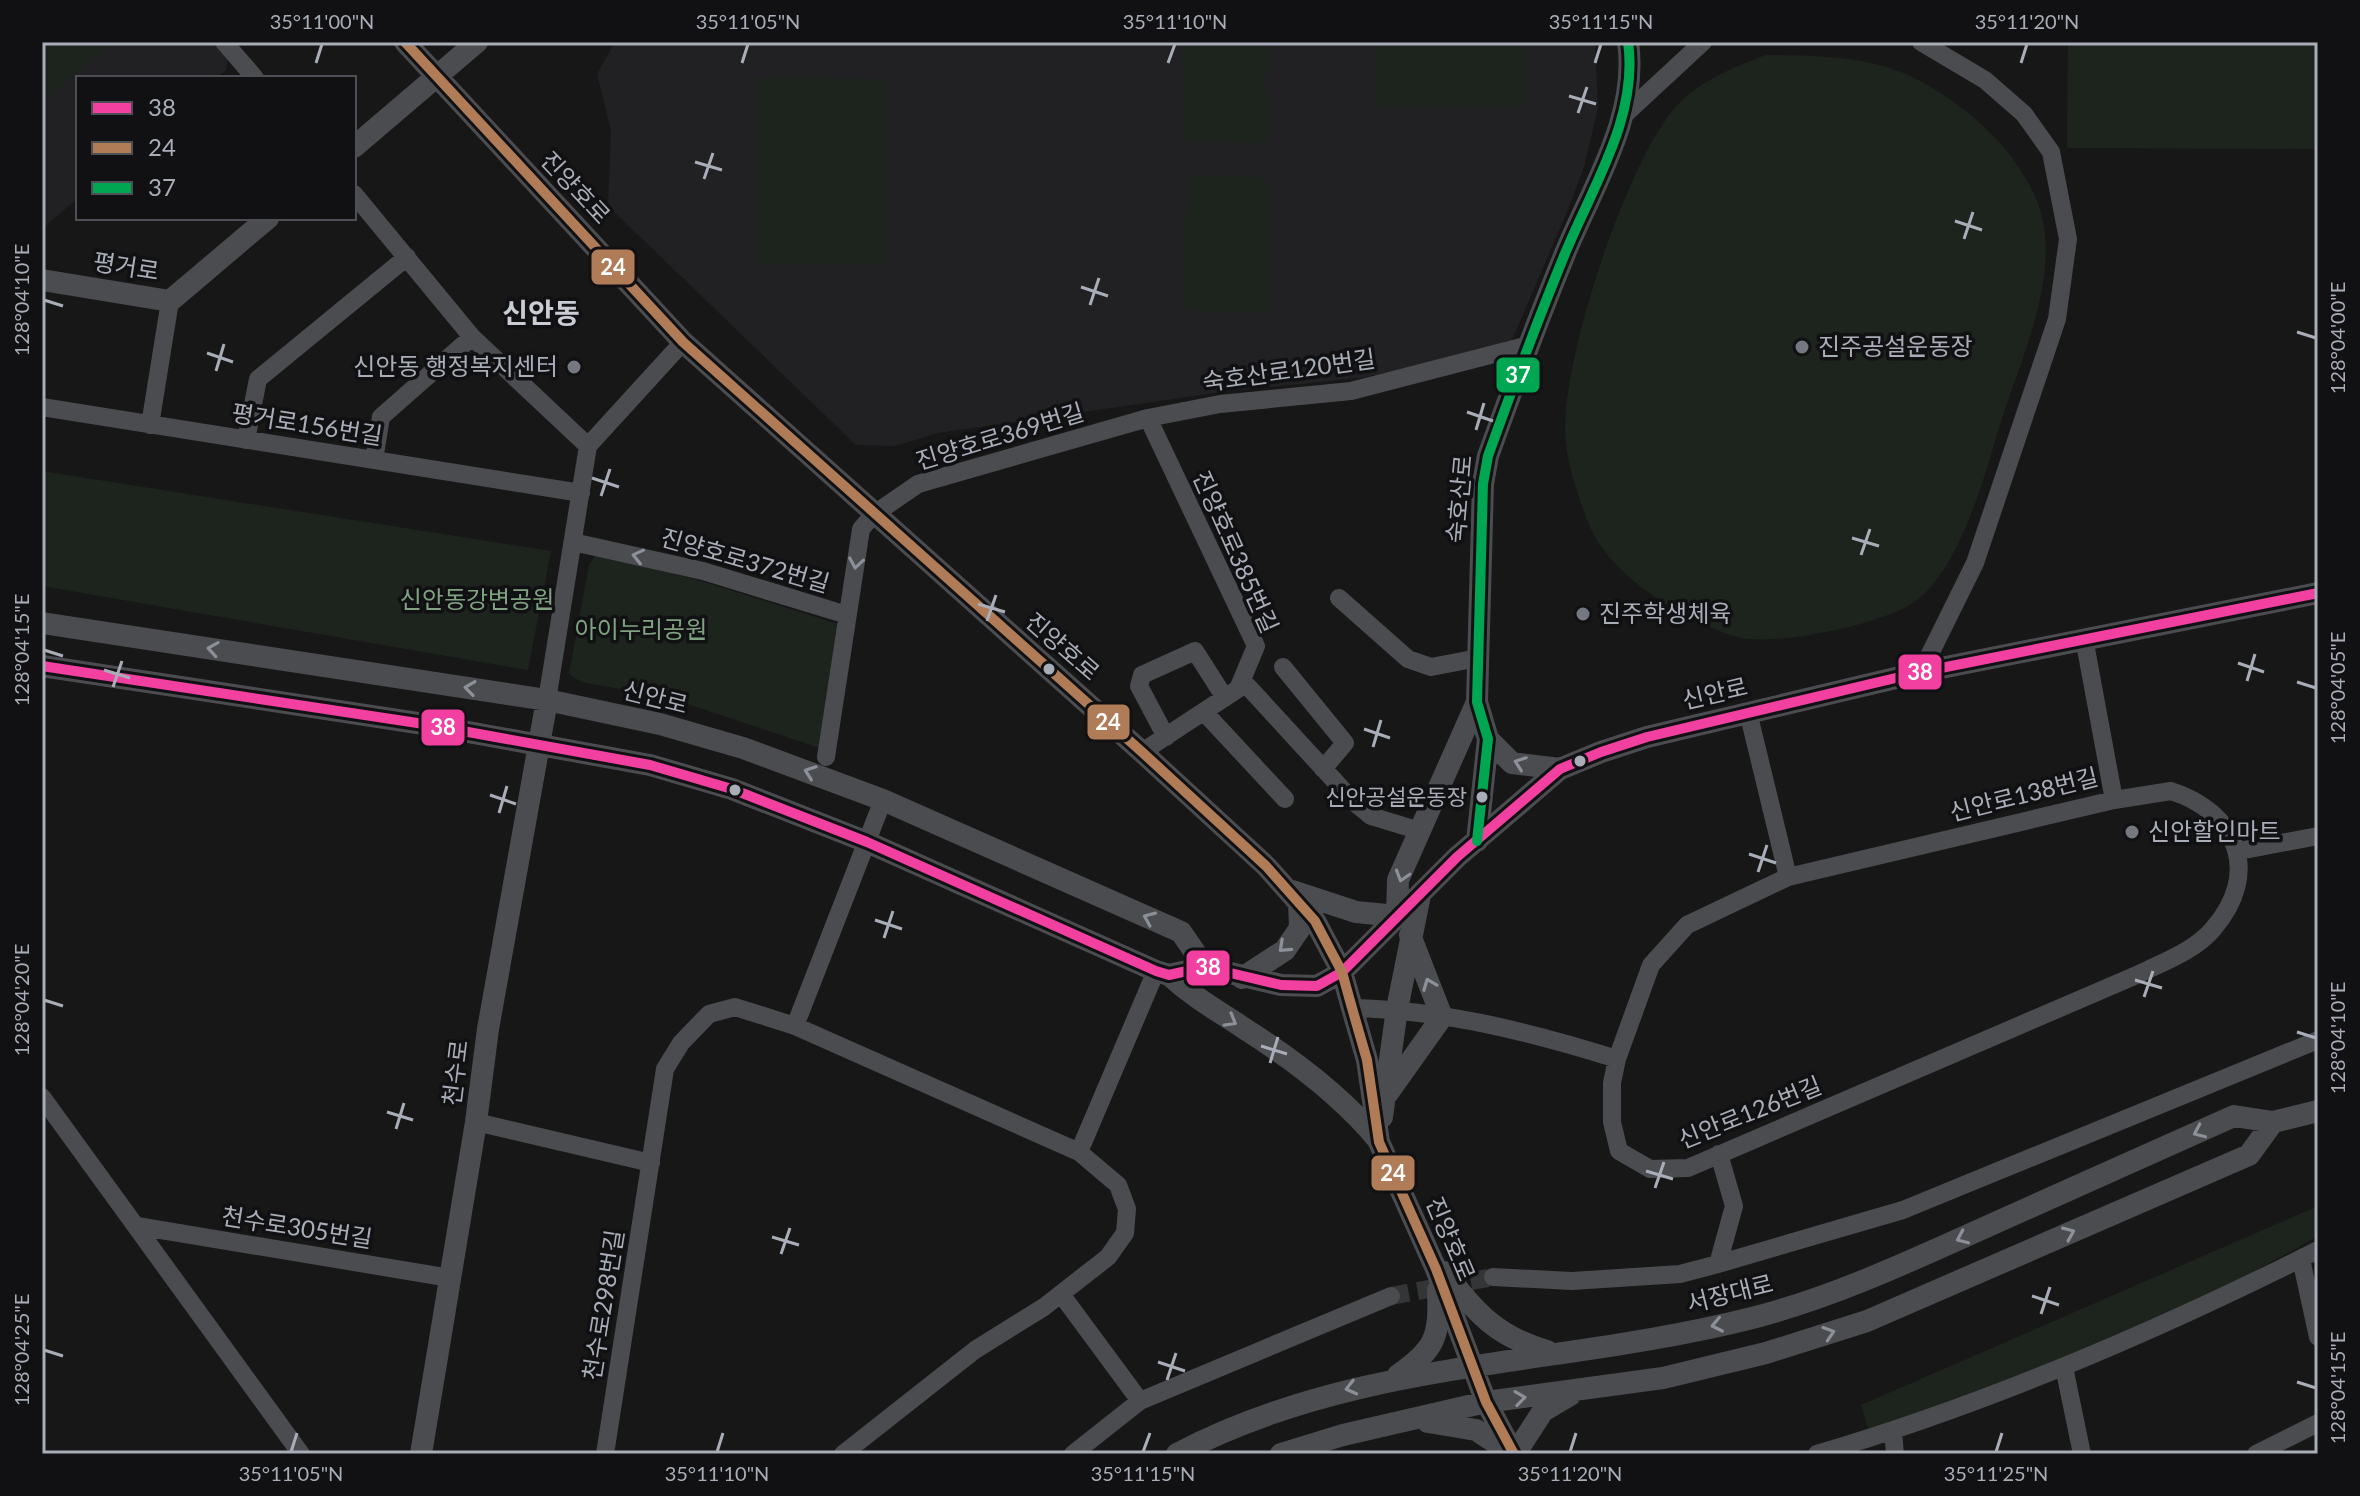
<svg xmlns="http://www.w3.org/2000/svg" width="2360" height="1496" font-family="Lato,'Noto Sans KR',sans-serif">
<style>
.built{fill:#212123}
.green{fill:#1d241e}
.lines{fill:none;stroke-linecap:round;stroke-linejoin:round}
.minor-tunnel{stroke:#343537;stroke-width:18;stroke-dasharray:18 9;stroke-linecap:butt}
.minor{stroke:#4b4c50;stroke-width:18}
.tertiary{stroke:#4b4c50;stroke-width:22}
.bus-1-casing{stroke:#111113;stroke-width:16}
.bus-2-casing{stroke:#111113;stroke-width:16}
.bus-3-casing{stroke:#111113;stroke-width:16}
.bus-1{stroke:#f240a1;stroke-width:10}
.bus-2{stroke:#b07c57;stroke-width:10}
.bus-3{stroke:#00a651;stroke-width:10}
.oneway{stroke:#8c9099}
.ticks{fill:none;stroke:#a8adb8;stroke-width:3}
.poi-dot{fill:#757880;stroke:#111113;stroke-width:3}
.bus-dot{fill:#a8adb8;stroke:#111113;stroke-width:3}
.labels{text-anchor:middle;stroke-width:7;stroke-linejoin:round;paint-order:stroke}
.bus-label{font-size:22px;fill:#a8adb8;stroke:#111113;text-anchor:end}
.street-label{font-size:24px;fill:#a8adb8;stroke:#111113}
.poi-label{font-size:24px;fill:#a8adb8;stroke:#111113;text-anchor:start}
.park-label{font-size:24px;fill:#7fa381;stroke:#111113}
.quarter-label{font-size:28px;font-weight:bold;fill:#c9ccd4;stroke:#111113}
.line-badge{stroke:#111113;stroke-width:3}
.badge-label{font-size:22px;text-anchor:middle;font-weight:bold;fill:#fff}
.neatline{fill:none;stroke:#a8adb8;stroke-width:3}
.ticks-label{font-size:20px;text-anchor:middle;fill:#a8adb8}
</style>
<rect width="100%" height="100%" fill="#171717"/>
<!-- built -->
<path class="built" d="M42,42H215L228,57L226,70L216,78H78V198L42,229Z
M615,42H1595L1598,108L1584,167L1567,212L1509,347L1360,378L1229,391L938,433L895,446L856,445L608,206L611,131L597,74Z"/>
<!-- green -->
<path class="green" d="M42,42H112L42,103Z
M1182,42H1271C1264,74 1265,100 1272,132L1264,143L1184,142Z
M1378,42H1524V107L1378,108Z
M2068,42H2318V149L2067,148Z
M1766,55C1803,55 1839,56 1876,64C1944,80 2033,155 2044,226C2054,294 2017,368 1998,431C1984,480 1957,574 1913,603C1879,625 1782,645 1741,638C1726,635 1708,626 1694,619C1652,599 1602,564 1586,517C1576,489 1565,458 1565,427C1565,353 1625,168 1673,110C1696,82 1734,67 1766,55Z
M758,78L886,79L884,263H757Z
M1188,175L1260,177L1272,187L1269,308L1250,313L1188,310L1182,304Z
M42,471L551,551L528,670L42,586Z
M597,553L711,584L841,625L820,748L666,697L581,682L569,674L589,565Z
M2318,1206V1236L2150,1329L1872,1442L1861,1405Z"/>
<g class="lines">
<!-- minor-tunnel -->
<path class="minor-tunnel" d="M1391,1296L1493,1277"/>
<!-- minor -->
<path class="minor" d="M224,42L255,78
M1921,42L1985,80L2024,114L2051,152L2068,239L2057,319L1975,563L1921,672
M1621,118L1703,42
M354,194L472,337L588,446
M42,407L581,493
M150,425L170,301
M246,440L258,379L407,257
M374,460L381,417L472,337
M573,542L703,571L847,615
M1339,598L1408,659L1431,667L1478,658
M2084,638L2114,800
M1283,667L1345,743L1323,769
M1242,680L1354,802L1371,816L1420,831
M547,700L588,446L683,342
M1204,712L1285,799
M1748,712L1788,877
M1166,737L1139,686L1142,675L1195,651L1225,698
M1142,752L1238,689L1256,646L1148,418
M826,757L861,529L873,515L918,484L1148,418L1220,404L1351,391L1529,345
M2171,791C2237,812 2262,873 2213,929C2196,950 2163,962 2139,974L1688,1168L1650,1169L1619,1151L1612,1122V1083L1617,1059L1651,965L1687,925L1788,877L2114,800Z
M2239,851L2318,836
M1352,1008C1443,1010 1531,1032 1617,1059
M795,1026L883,800
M42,1097L301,1454
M476,1122L651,1163
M1079,1152L1156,971
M137,1226L450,1278
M2301,1259L2318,1337
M1718,1264L1734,1206L1719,1154
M1493,1277L1572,1281L1680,1274L1718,1264L1903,1210L2318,1040
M1061,1294L1140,1401
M2064,1367L2082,1454
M1893,1432L1895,1454
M605,1454L665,1069L681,1043L709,1014L735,1007L795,1026L1079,1152L1118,1185L1127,1209L1125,1233L1108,1257L1044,1307L975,1350L843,1454
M1073,1454L1140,1401L1391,1296
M1817,1454C1990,1403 2157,1331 2318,1250
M2256,1454L2318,1423"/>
<!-- tertiary -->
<path class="tertiary" d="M405,42L683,342L1142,752L1266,866L1315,921L1342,972L1352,1008L1367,1060L1379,1142L1436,1269L1486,1402L1514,1454
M354,147L477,42
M42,280L170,301L268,218
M42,623L547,700L660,724L743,748L883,800L1181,932L1205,967
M42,666L424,724L650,765L732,789L867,842L1156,971L1169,975L1205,967L1281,985L1317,986L1342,972L1457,857L1560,769L1601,752L1647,737L1921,672L2318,593
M1488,739L1512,763L1560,769
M1477,841L1488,739L1477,702L1483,484L1488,456C1512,389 1537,322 1564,256C1591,189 1639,117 1628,42
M1292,891L1356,912L1397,916L1398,880L1477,702
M1169,975C1193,997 1218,1011 1245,1029C1294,1060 1342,1096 1379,1141
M1242,978L1285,950L1300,928L1299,901
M1388,1093L1442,1017L1410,935
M1382,1117L1397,1009L1420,895
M1444,1272C1477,1313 1495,1336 1547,1351
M1398,1375C1436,1349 1440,1336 1438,1290
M1428,1422L1476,1430L1513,1454
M421,1454L476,1122L488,1029L547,700
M1177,1454C1359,1358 1561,1367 1756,1317C1836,1296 1910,1261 1986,1227C2069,1190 2152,1153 2234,1116L2273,1122L2318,1111
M1281,1454L1343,1435L1486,1402L1663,1378L1766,1353L1867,1321L2249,1155L2273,1122
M1515,1454L1543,1411L1570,1395"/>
<!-- bus-1 casing -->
<g class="bus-1-casing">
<path id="bus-1" d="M42,666L424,724L650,765L732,789L867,842L1156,971L1169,975L1205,967L1281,985L1317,986L1342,972L1457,857L1560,769L1601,752L1647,737L1921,672L2318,593"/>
</g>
<!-- bus-2 casing -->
<g class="bus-2-casing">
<path id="bus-2" d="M405,42L683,342L1142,752L1266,866L1315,921L1342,972L1352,1008L1367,1060L1379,1142L1436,1269L1486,1402L1514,1454"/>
</g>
<!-- bus-3 casing -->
<g class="bus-3-casing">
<path id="bus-3" d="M1477,841L1488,739L1477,702L1483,484L1488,456C1512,389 1537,322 1564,256C1591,189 1639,117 1628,42"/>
</g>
<!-- bus-1 -->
<use href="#bus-1" class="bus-1"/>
<!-- bus-2 -->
<use href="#bus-2" class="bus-2"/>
<!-- bus-3 -->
<use href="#bus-3" class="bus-3"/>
</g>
<!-- one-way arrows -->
<defs><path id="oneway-chevron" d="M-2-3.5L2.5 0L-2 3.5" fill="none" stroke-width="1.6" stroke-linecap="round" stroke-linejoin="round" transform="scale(2)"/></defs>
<g class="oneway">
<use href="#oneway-chevron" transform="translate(638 556) rotate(-167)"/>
<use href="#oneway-chevron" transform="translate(856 563) rotate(99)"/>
<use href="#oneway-chevron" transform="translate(213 649) rotate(-171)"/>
<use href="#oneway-chevron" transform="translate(470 688) rotate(-172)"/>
<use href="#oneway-chevron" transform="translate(1520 763) rotate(-160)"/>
<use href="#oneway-chevron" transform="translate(810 772) rotate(-160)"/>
<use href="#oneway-chevron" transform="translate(1402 876) rotate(107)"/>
<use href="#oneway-chevron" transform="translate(1149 918) rotate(-157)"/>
<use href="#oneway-chevron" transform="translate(1284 947) rotate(137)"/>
<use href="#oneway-chevron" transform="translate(1429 984) rotate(-111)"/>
<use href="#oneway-chevron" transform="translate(1231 1021) rotate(30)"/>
<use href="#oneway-chevron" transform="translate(2199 1132) rotate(156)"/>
<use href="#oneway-chevron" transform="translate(2069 1233) rotate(-23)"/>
<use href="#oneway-chevron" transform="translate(1962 1238) rotate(156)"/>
<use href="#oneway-chevron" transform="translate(1717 1325) rotate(168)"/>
<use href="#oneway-chevron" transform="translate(1829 1333) rotate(-18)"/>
<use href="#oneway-chevron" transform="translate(1351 1388) rotate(166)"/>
<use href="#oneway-chevron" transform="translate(1520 1398) rotate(-8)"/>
</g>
<!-- ticks -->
<path class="ticks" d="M316,63L322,44M742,63L748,44M1168,63L1175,44M1595,63L1601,44M2021,63L2027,44M1569,96L1596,104M1578,113L1587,87M695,162L722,170M704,179L713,153M1955,221L1982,230M1964,239L1973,212M1081,287L1108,296M44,300L63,306M1090,305L1099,278M2297,332L2316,338M207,353L233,362M216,371L224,344M1467,412L1493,421M1476,430L1484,403M592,478L619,487M601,496L610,469M1852,538L1879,546M1861,555L1870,529M978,604L1005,612M987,621L996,595M44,650L63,656M2238,663L2264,672M104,670L130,678M2247,681L2255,654M2297,682L2316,688M113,687L122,661M1364,729L1390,738M1373,747L1381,720M490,795L516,804M499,813L507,786M1749,854L1776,863M1758,872L1767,845M875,920L902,929M884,938L893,911M2135,980L2162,988M2144,997L2153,971M44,1000L63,1006M2297,1032L2316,1038M1261,1046L1287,1054M1270,1063L1278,1037M387,1112L413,1120M396,1129L404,1103M1646,1171L1673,1179M1655,1188L1664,1162M772,1237L799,1245M781,1254L790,1228M2032,1296L2059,1305M2041,1314L2050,1287M44,1350L63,1356M1158,1362L1185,1371M1167,1380L1176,1353M2297,1382L2316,1388M291,1452L297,1433M717,1452L723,1433M1143,1452L1150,1433M1570,1452L1576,1433M1996,1452L2002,1433"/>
<!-- markers -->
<g class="poi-dot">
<circle cx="1802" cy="347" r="8"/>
<circle cx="574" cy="367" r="8"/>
<circle cx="1583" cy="614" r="8"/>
<circle cx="2132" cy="832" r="8"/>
</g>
<g class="bus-dot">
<circle cx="1049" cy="669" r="7"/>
<circle cx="1580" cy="761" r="7"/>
<circle cx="735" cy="790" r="7"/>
<circle cx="1482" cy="797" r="7"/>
</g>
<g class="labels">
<!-- bus labels -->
<g class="bus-label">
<text x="1467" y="805">신안공설운동장</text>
</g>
<!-- street labels -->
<g class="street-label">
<text transform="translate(575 188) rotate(47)" y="8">진양호로</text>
<text transform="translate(126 267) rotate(9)" y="8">평거로</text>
<text transform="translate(1289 371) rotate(-8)" y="8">숙호산로120번길</text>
<text transform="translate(307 425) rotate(9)" y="8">평거로156번길</text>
<text transform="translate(1000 437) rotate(-17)" y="8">진양호로369번길</text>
<text transform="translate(1460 499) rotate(-85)" y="8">숙호산로</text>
<text transform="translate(1235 552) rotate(66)" y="8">진양호로385번길</text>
<text transform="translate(745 561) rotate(16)" y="8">진양호로372번길</text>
<text transform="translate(1062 647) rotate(41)" y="8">진양호로</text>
<text transform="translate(1715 694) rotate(-13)" y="8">신안로</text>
<text transform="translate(655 698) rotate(14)" y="8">신안로</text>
<text transform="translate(2024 795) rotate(-14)" y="8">신안로138번길</text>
<text transform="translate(456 1073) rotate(-83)" y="8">천수로</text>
<text transform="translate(1750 1113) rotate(-22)" y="8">신안로126번길</text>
<text transform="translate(297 1228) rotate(9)" y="8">천수로305번길</text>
<text transform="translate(1450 1239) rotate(67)" y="8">진양호로</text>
<text transform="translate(1730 1294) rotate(-14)" y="8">서장대로</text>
<text transform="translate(604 1305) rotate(-81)" y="8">천수로298번길</text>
</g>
<!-- poi labels -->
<g class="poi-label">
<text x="1818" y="355">진주공설운동장</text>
<text x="558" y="375" text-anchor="end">신안동 행정복지센터</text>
<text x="1599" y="622">진주학생체육</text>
<text x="2148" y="840">신안할인마트</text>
</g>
<!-- park labels -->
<g class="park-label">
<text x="477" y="608">신안동강변공원</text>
<text x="641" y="638">아이누리공원</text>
</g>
<!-- quarter labels -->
<g class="quarter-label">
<text x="541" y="323">신안동</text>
</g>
</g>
<g class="line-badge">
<rect x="590" y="248" width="46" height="38" rx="8" fill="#b07c57"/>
<rect x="1495" y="356" width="46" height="38" rx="8" fill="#00a651"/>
<rect x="1897" y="653" width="46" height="38" rx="8" fill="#f240a1"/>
<rect x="1086" y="703" width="45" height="38" rx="8" fill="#b07c57"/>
<rect x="420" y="708" width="46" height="39" rx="8" fill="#f240a1"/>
<rect x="1185" y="949" width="46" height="38" rx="8" fill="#f240a1"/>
<rect x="1370" y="1154" width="46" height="38" rx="8" fill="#b07c57"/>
</g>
<g class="badge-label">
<text x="613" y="275">24</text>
<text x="1518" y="383">37</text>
<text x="1920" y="680">38</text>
<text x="1108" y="730">24</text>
<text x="443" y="735">38</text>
<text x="1208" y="975">38</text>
<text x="1393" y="1181">24</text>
</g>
<!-- border -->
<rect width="2360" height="1496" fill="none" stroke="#111113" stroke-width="88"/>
<!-- legend -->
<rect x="76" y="76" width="280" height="144" fill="#111113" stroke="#4d4f55" stroke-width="2"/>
<rect x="92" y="102" width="40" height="12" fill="#f240a1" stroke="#4d4f55" stroke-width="2"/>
<text x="148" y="116" font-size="24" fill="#a8adb8">38</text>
<rect x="92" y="142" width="40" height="12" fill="#b07c57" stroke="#4d4f55" stroke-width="2"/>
<text x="148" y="156" font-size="24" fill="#a8adb8">24</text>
<rect x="92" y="182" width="40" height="12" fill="#00a651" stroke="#4d4f55" stroke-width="2"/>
<text x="148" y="196" font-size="24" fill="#a8adb8">37</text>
<rect x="44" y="44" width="2272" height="1408" class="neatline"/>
<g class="ticks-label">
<text x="322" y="29">35°11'00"N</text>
<text x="748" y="29">35°11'05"N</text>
<text x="1175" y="29">35°11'10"N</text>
<text x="1601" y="29">35°11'15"N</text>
<text x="2027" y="29">35°11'20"N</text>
<text transform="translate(22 300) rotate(-90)" y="7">128°04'10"E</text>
<text transform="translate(2338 338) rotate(-90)" y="7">128°04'00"E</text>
<text transform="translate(22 650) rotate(-90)" y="7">128°04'15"E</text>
<text transform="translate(2338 688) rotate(-90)" y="7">128°04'05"E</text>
<text transform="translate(22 1000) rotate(-90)" y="7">128°04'20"E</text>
<text transform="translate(2338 1038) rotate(-90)" y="7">128°04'10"E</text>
<text transform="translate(22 1350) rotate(-90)" y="7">128°04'25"E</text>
<text transform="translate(2338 1388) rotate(-90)" y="7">128°04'15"E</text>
<text x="291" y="1481">35°11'05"N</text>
<text x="717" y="1481">35°11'10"N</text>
<text x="1143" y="1481">35°11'15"N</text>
<text x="1570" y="1481">35°11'20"N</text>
<text x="1996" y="1481">35°11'25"N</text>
</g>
</svg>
